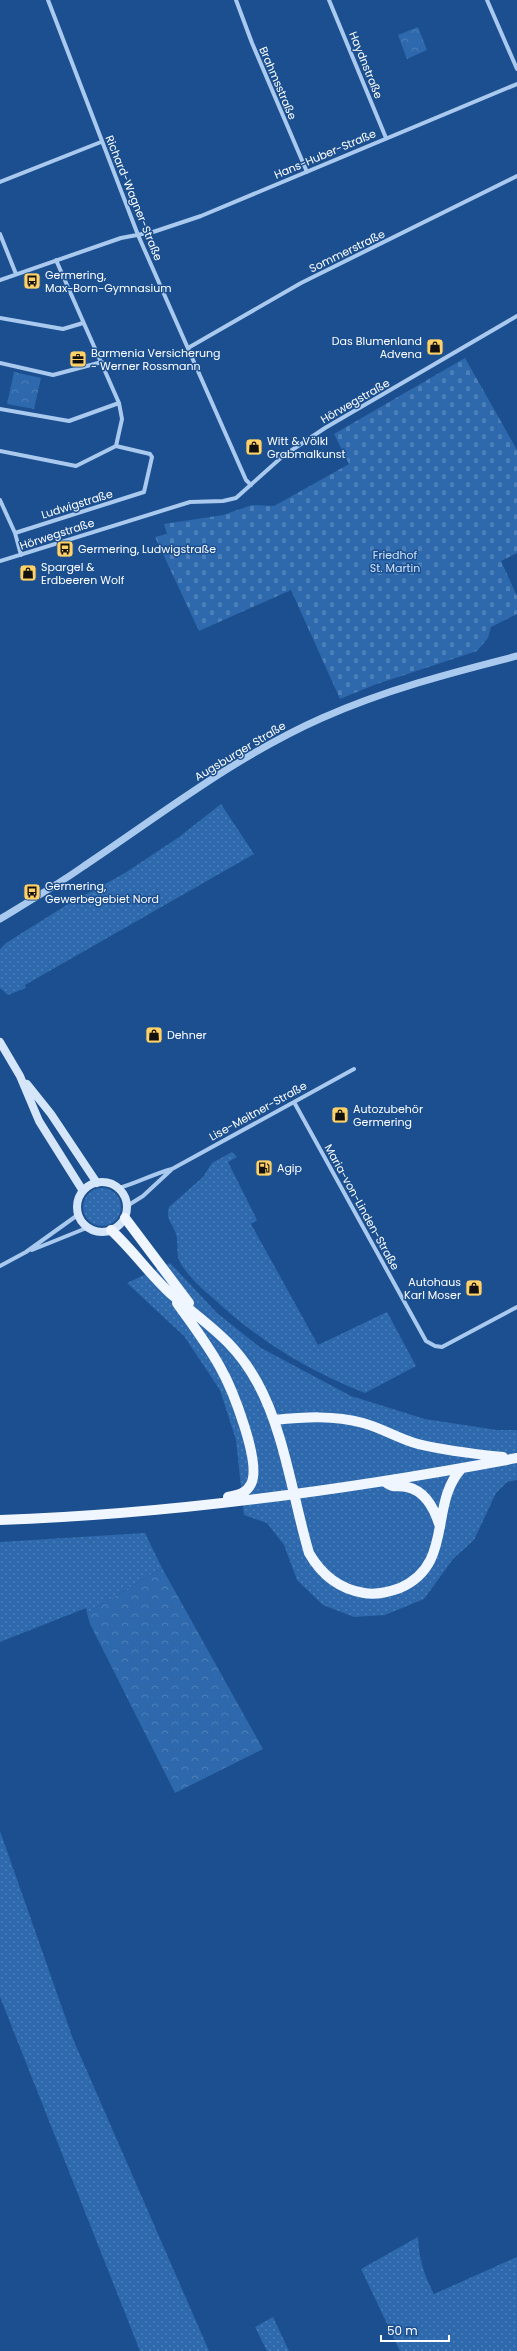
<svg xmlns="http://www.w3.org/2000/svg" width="517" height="2351" font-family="Poppins,sans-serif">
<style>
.grass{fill:url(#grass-dots)}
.forest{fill:url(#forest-crowns)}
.cemetery{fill:url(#cemetery-stones)}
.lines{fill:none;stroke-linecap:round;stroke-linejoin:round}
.minor{stroke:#a9c9ee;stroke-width:4}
.tertiary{stroke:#a9c9ee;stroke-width:7}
.secondary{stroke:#d6e6fa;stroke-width:8}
.primary{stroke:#f0f6ff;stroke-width:10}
.labels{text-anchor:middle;stroke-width:3;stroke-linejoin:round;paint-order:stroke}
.street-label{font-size:11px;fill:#fff;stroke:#1b4f8f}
.poi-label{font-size:11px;fill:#fff;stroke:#1b4f8f;text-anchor:start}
.park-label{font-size:11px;fill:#cfe3fa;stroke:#1b4f8f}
</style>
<defs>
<pattern id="grass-dots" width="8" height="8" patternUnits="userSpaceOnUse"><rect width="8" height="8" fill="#2e69ad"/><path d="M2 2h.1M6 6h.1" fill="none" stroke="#4d80b9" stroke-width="1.8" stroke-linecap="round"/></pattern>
<pattern id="forest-crowns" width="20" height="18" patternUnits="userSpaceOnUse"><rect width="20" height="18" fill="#2e69ad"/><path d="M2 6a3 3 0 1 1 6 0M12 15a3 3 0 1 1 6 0" fill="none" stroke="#4d80b9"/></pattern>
<pattern id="cemetery-stones" width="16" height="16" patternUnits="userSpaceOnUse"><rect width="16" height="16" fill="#2e69ad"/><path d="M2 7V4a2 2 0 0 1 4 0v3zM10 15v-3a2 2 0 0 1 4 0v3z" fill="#4d80b9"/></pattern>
</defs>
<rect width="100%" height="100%" fill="#1b4f8f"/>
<!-- grass -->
<path class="grass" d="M221,804L254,854L25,985L26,988L8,995L0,988V949L6,943L65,906L125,873L179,837Z
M232,1152L237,1157L228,1162L257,1220L251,1224L318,1345L387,1312L416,1366L365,1393C309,1371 259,1341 214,1299C202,1289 189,1277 181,1264C175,1255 179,1244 176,1234C173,1223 165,1220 169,1207L203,1177L212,1163Z
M83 1207a19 19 0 1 1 38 0a19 19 0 1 1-38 0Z
M170,1263L217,1313L261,1348L351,1396L425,1419L497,1430H517V1480L507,1482L496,1493L474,1540L453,1559L424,1599L385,1615L354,1617L323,1605L297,1580L284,1545L267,1523L244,1515L236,1440L220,1390L184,1336L127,1283Z
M145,1533L162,1568L87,1613L86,1608L0,1642V1542Z
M0,1831L73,2039L209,2351H140L0,1997Z
M418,2237C419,2259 424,2275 434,2294L517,2257V2351H400L361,2269Z
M273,2317L289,2351H267L255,2327Z"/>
<!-- forest -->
<path class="forest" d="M418,27L427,50L407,59L398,35Z
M14,372L41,378L34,409L7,404Z
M162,1568L263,1749L175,1793L90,1624L87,1613Z"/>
<!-- cemetery -->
<path class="cemetery" d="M465,358L517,450V553L501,561L517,596V614L491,627L488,638L477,651L374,685L340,699L291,590L199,631L155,537L167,534L164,524L223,515L252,505L274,506L349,464L334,434Z"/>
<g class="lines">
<!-- minor -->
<path class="minor" d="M48,0L138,235L246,480L251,485
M236,0L252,43L307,172
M329,0L386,138
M487,0L517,69
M0,182L101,142
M0,234L16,274
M0,280L121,238L153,232L201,216L517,84
M0,318L63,329L83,323
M188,348L301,283L517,176
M0,363L53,375L102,362
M0,409L69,421L119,403
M0,451L76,466L116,446
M0,500L15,533L21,555
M15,533L144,492L152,457L150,454L116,446L122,419L119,403L56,260
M0,561L190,502L223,501L236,498L283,456L325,428L517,316
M294,1102L426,1341L435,1346L442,1347L517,1307
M119,1188C137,1183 153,1174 172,1169L354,1069
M127,1206L143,1196L171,1170
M32,1250L89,1227
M0,1266L26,1252L79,1214"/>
<!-- tertiary -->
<path class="tertiary" d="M0,919C28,902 57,885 84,866C162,814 236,756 322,718C385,690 450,673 517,656"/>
<!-- secondary -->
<path class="secondary" d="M0,1042L20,1076L39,1121L83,1191
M27,1084L51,1114L97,1183
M77 1207a25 25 0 1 1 50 0a25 25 0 1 1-50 0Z"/>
<!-- primary -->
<path class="primary" d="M125,1218L189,1303
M111,1230C133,1250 149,1274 171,1294C206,1324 234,1340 257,1382C284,1430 293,1499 309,1553C321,1574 339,1589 364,1593C375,1595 389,1592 400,1588C455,1564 428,1504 462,1468
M177,1303C192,1324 208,1345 220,1367C232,1388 262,1463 251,1484C246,1494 237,1495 228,1497
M274,1420C304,1417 334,1415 363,1423C382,1428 399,1439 418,1444C446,1451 474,1454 503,1457
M384,1481C393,1489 396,1485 407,1487C426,1491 435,1510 440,1527
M0,1520C174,1514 346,1490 517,1458"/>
</g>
<!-- icons -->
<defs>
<g id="bus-square" transform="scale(0.9)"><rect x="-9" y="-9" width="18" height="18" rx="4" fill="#ffd166" stroke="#1b4f8f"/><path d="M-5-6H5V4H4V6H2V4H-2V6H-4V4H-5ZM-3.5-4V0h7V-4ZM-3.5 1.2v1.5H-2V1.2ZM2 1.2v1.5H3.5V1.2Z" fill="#111"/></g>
<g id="shop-square" transform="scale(0.9)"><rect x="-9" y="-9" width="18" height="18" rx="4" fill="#ffd166" stroke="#1b4f8f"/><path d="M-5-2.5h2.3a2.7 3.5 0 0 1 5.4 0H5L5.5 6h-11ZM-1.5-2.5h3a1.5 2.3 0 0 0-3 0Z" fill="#111"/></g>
<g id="office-square" transform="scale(0.9)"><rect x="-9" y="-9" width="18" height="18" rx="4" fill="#ffd166" stroke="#1b4f8f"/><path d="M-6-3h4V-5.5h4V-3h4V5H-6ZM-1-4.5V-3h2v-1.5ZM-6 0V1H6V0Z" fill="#111"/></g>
<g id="fuel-square" transform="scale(0.9)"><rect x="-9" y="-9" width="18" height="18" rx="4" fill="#ffd166" stroke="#1b4f8f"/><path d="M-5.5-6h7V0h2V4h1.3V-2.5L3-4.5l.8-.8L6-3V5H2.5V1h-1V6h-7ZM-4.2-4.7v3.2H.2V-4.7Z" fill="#111"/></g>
</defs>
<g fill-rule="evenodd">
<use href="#bus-square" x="32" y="281"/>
<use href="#shop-square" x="435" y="347"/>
<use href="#office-square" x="78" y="359"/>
<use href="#shop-square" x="254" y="447"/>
<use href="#bus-square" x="65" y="549"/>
<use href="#shop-square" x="28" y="573"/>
<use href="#bus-square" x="32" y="892"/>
<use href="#shop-square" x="154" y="1035"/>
<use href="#shop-square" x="340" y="1115"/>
<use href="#fuel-square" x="264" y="1168"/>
<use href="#shop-square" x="474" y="1288"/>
</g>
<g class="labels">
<!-- street labels -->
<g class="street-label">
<text transform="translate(366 65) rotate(68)" y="4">Haydnstraße</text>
<text transform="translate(278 83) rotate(67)" y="4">Brahmsstraße</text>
<text transform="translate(325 154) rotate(-23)" y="4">Hans-Huber-Straße</text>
<text transform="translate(134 198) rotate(68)" y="4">Richard-Wagner-Straße</text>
<text transform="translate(347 251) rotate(-26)" y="4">Sommerstraße</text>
<text transform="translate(355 401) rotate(-30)" y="4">Hörwegstraße</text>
<text transform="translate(77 504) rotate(-17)" y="4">Ludwigstraße</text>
<text transform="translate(57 534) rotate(-18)" y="4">Hörwegstraße</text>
<text transform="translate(240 751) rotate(-31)" y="4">Augsburger Straße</text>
<text transform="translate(258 1111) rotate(-29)" y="4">Lise-Meitner-Straße</text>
<text transform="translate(362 1207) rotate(61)" y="4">Maria-von-Linden-Straße</text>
</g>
<!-- poi labels -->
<g class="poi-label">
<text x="45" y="279">Germering,<tspan x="45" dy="13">Max-Born-Gymnasium</tspan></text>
<text x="422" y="345" text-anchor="end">Das Blumenland<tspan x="422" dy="13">Advena</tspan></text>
<text x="91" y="357">Barmenia Versicherung<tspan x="91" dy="13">- Werner Rossmann</tspan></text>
<text x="267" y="445">Witt &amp; Völkl<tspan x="267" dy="13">Grabmalkunst</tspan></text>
<text x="78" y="553">Germering, Ludwigstraße</text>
<text x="41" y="571">Spargel &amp;<tspan x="41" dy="13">Erdbeeren Wolf</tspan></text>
<text x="45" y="890">Germering,<tspan x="45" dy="13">Gewerbegebiet Nord</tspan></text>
<text x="167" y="1039">Dehner</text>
<text x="353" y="1113">Autozubehör<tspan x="353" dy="13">Germering</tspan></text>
<text x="277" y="1172">Agip</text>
<text x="461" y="1286" text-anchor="end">Autohaus<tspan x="461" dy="13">Karl Moser</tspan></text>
</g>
<!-- park labels -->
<g class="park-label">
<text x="395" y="559">Friedhof<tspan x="395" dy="13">St. Martin</tspan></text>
</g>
</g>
<!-- scale -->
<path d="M381 2335v6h68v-6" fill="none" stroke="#ffffff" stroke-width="2"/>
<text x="387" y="2335" font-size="12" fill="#ffffff" stroke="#1b4f8f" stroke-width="3" paint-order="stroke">50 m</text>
</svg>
